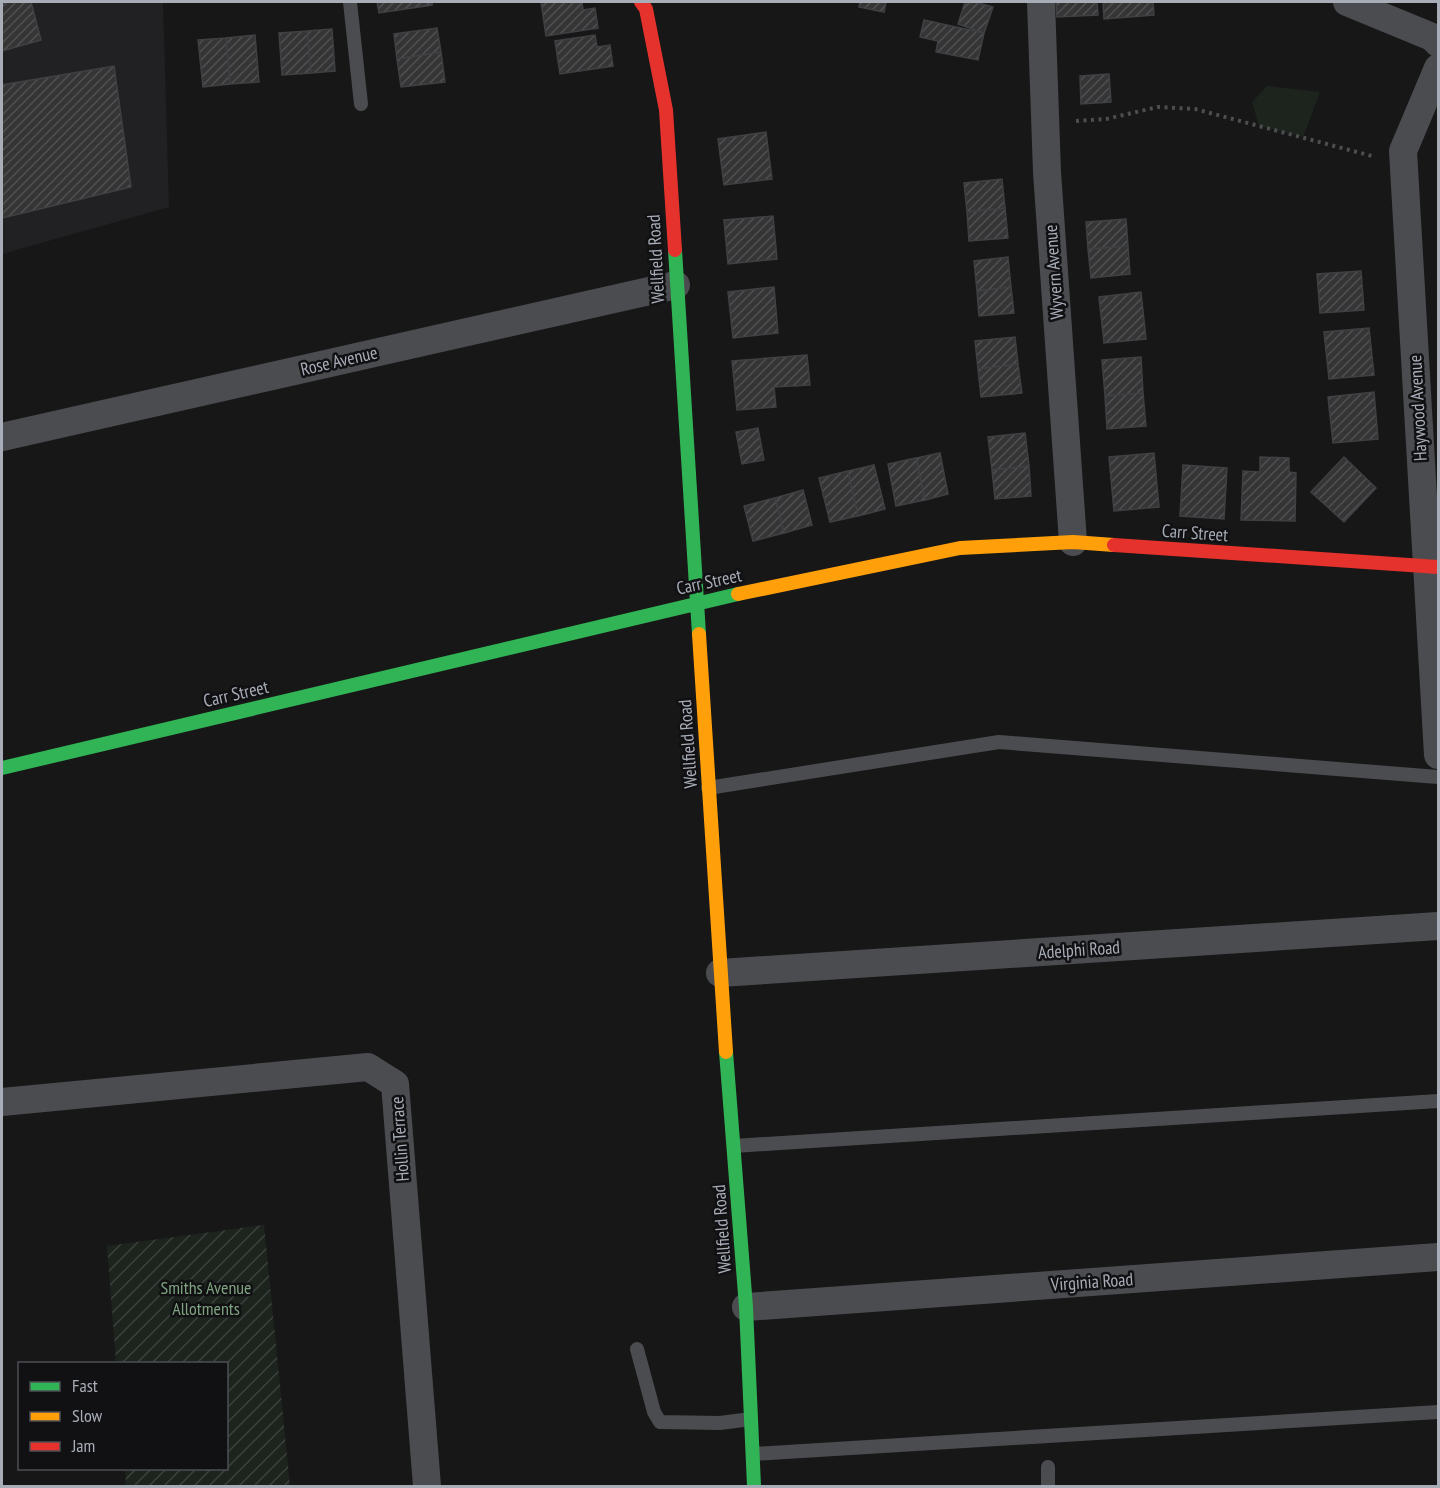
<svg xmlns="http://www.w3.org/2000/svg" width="1440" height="1488" font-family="'PT Sans Narrow',sans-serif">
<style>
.built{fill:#212123}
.green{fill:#1d241e}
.garden{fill:url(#garden-furrows)}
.building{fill:url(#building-hatch);stroke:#3f4043;stroke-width:1.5}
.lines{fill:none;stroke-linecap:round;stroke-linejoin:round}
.path{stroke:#4d4e52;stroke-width:4;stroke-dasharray:3 4.5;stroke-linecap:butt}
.lane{stroke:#4b4c50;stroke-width:14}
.street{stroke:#4b4c50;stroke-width:28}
.fast{stroke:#30b455;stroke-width:14}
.slow{stroke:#ff9f0a;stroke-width:14}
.jam{stroke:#e5322d;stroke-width:14}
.labels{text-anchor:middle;stroke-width:5;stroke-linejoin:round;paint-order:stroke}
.street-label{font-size:18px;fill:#a8adb8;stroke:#111113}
.park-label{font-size:18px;fill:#7fa381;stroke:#111113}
</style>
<defs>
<pattern id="garden-furrows" width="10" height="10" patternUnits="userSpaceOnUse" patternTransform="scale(1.5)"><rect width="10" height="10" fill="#1d241e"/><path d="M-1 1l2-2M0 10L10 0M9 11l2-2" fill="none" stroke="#3b413d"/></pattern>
<pattern id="building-hatch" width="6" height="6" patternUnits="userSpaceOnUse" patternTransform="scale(1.5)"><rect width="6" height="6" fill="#353536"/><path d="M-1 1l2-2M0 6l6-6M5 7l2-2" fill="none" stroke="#4f5051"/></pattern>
</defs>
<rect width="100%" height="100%" fill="#171717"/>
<!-- built -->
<path class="built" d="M2,2H163L169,207L2,254Z"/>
<!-- green -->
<path class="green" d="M1267,86L1320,92L1303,137L1259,126L1252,102Z"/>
<!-- garden -->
<path class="garden" d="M264,1225L290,1486H126L125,1469L226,1468V1364L116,1363L107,1246Z"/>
<!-- building -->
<path class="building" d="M2,2H31L41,40L2,51Z
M377,2H432V5L379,13Z
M541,2H582L583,10L595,8L598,28L546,36Z
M860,2H886L884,12L859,7Z
M965,2H974L993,7L984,33L958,24Z
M1056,2H1097L1098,15L1057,17Z
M1103,2H1153L1154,15L1104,19Z
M924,20L984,33L978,60L936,52L938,41L920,37Z
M437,28L441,52L397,59L394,34Z
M332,29L335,71L311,73L307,31Z
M307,31L311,73L282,75L279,33Z
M255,35L259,82L230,84L226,38Z
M595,35L597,47L610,45L613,66L560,74L555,41Z
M226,38L230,84L203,87L198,40Z
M441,52L445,82L401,87L397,59Z
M114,66L131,187L2,218V85Z
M1109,74L1111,102L1081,104L1080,76Z
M766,132L772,179L724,185L718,139Z
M1002,179L1005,208L967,212L964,183Z
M1005,208L1008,238L969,241L967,212Z
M773,216L777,259L728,264L724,220Z
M1126,219L1128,246L1088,249L1086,222Z
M1128,246L1130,274L1091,278L1088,249Z
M1008,257L1011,287L977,291L974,261Z
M1361,271L1364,310L1320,313L1317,274Z
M774,287L778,333L733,338L728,292Z
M1011,287L1014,313L979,316L977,291Z
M1141,292L1146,339L1104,343L1099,297Z
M1369,328L1374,375L1329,379L1324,332Z
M1015,337L1018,364L978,369L975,341Z
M807,355L810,385L774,387L776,407L737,410L732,361Z
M1141,357L1143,393L1105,396L1102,360Z
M1018,364L1022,393L981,397L978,369Z
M1374,392L1378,439L1333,443L1328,397Z
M1143,393L1146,426L1107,429L1105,396Z
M758,428L764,460L742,464L736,432Z
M1025,433L1029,466L992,470L988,437Z
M940,453L948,494L925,500L916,458Z
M1154,453L1159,507L1114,511L1109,457Z
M1260,457L1289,458V472L1296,473L1295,521L1241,520L1243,471L1260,472Z
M1344,457L1376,488L1344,522L1311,492Z
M916,458L925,500L896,506L888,464Z
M874,465L885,509L858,516L848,471Z
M1183,465L1227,468L1224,519L1180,516Z
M1029,466L1031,496L995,499L992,470Z
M848,471L858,516L830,522L819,478Z
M803,490L812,525L784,533L775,498Z
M775,498L784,533L753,541L744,506Z"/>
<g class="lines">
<!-- path -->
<path class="path" d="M1076,121L1106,119L1158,107L1195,109L1372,156"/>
<!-- lane -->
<path class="lane" d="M350,2L361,104
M708,788L999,742L1438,777
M734,1146L1438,1101
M637,1349L654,1412L660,1422L720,1423L751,1419
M753,1454L1438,1412
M1048,1467V1486"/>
<!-- street -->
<path class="street" d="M1041,2L1047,172L1073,542
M1347,2L1432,37L1438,43
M1438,68L1403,151L1438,755
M2,437L676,285
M720,973L1438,926
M2,1102L368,1067L395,1084L427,1486
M746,1307L1438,1257"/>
<!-- fast -->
<path class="fast" d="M675,250L699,634
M2,768L738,594
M726,1052L746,1307L754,1486"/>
<!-- slow -->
<path class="slow" d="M738,594L960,548L1073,542L1114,545
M699,634L726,1052"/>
<!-- jam -->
<path class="jam" d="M641,2L646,9L666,110L675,250
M1114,545L1438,567"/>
</g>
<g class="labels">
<!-- street labels -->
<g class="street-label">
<text transform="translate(656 259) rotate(-93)" y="6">Wellfield Road</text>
<text transform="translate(1054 272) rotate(-94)" y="6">Wyvern Avenue</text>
<text transform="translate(339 361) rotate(-13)" y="6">Rose Avenue</text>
<text transform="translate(1418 408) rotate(-93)" y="6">Haywood Avenue</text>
<text transform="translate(1195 533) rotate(4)" y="6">Carr Street</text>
<text transform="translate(709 582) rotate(-12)" y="6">Carr Street</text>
<text transform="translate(236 694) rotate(-13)" y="6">Carr Street</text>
<text transform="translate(688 744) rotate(-94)" y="6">Wellfield Road</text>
<text transform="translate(1079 950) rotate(-4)" y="6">Adelphi Road</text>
<text transform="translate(400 1139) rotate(-94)" y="6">Hollin Terrace</text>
<text transform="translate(722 1229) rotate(-94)" y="6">Wellfield Road</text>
<text transform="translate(1092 1282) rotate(-4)" y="6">Virginia Road</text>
</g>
<!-- park labels -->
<g class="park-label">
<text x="206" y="1294">Smiths Avenue<tspan x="206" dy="21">Allotments</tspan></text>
</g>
</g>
<!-- border -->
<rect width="1440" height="1488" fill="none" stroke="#a8adb8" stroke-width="6"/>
<!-- legend -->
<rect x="18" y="1362" width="210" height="108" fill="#111113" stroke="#4d4f55" stroke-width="1.5"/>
<rect x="30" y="1382" width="30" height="9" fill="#30b455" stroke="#4d4f55" stroke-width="1.5"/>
<text x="72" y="1392" font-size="18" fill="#a8adb8">Fast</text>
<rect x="30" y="1412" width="30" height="9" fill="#ff9f0a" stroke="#4d4f55" stroke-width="1.5"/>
<text x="72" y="1422" font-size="18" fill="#a8adb8">Slow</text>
<rect x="30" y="1442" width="30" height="9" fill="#e5322d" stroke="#4d4f55" stroke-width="1.5"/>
<text x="72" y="1452" font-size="18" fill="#a8adb8">Jam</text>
</svg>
